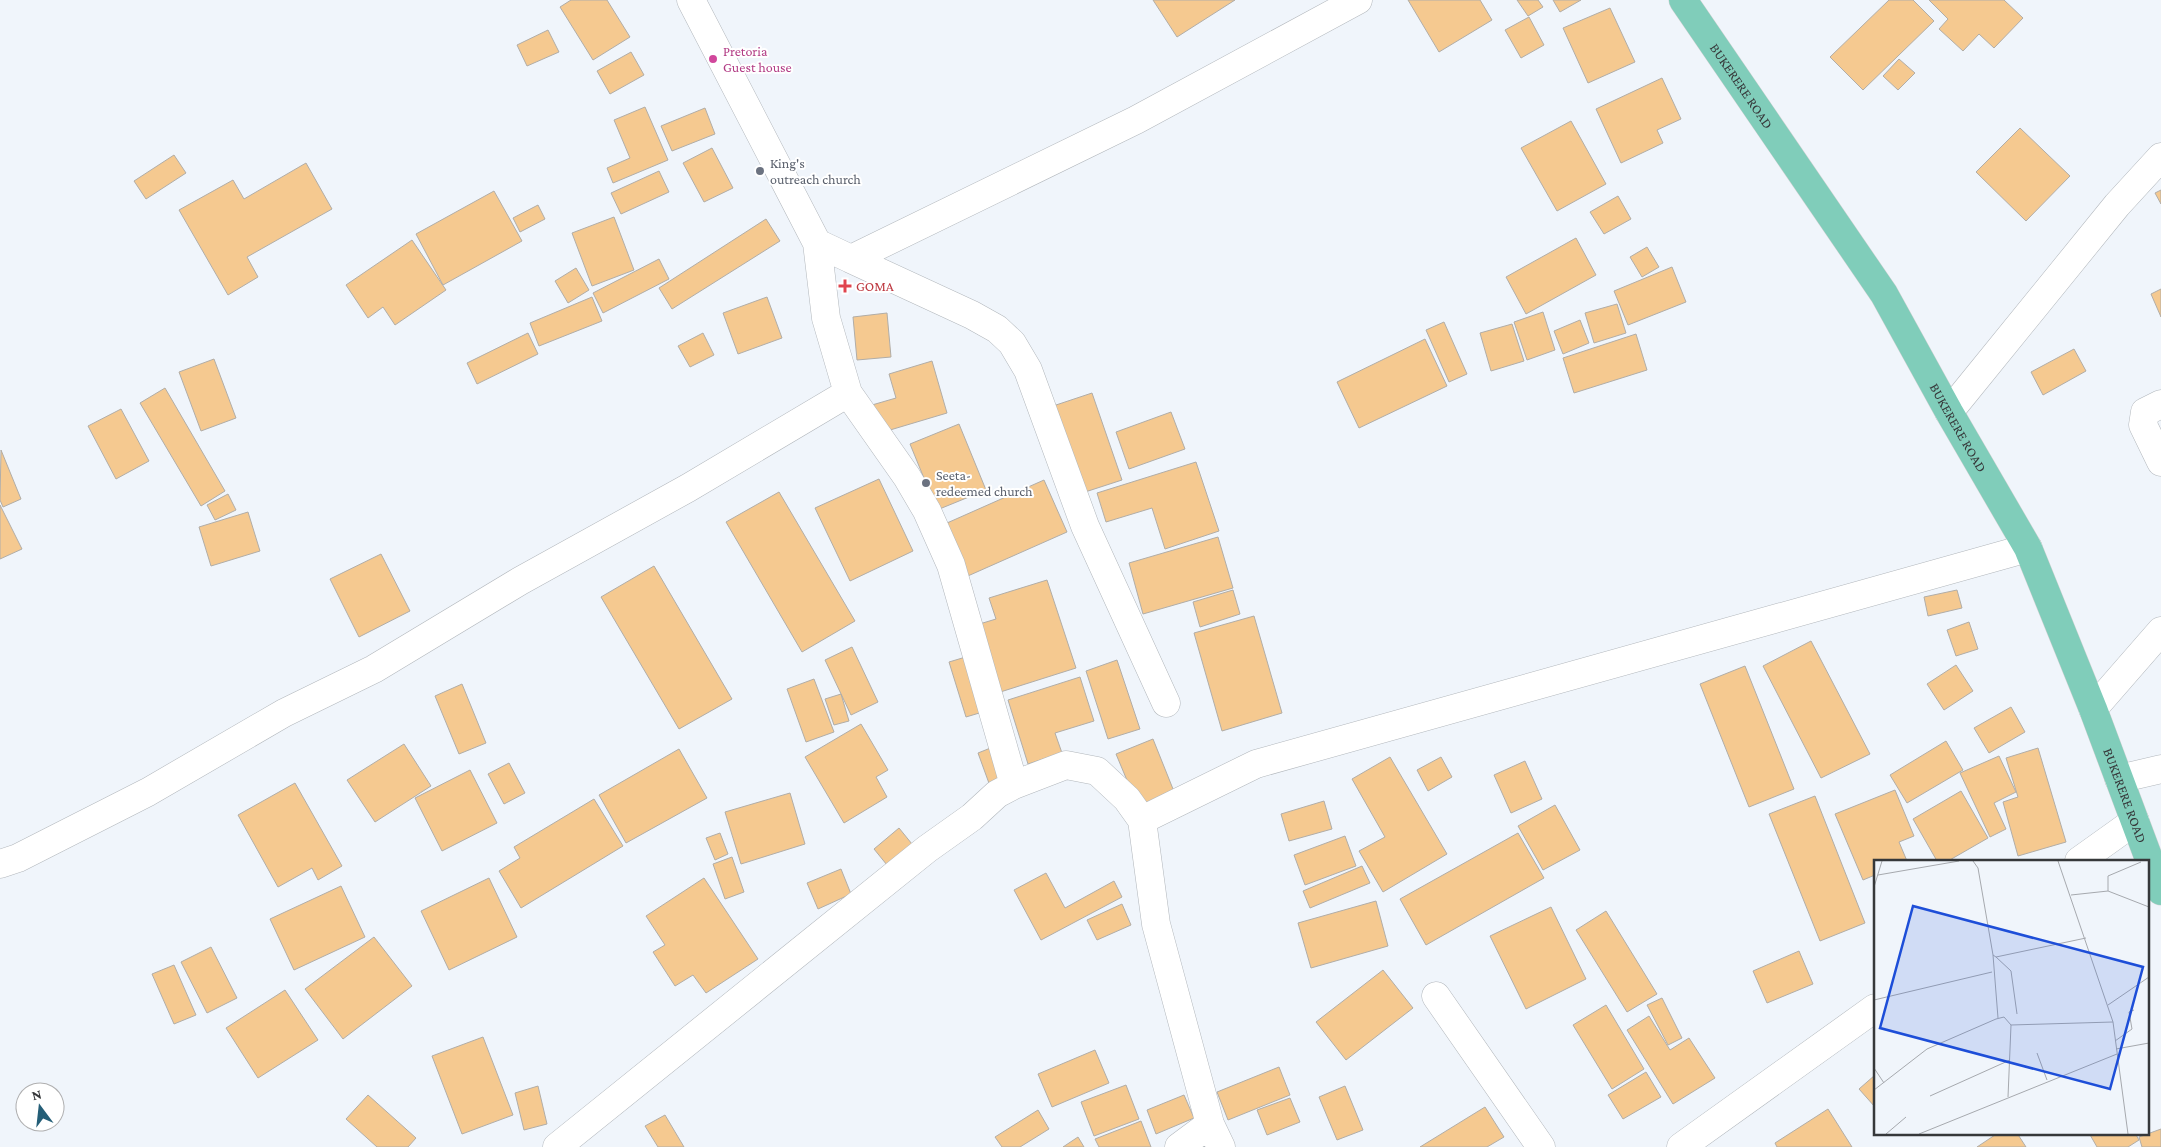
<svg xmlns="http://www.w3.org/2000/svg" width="2161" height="1147" font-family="'Crimson Pro',serif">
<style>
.building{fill:#f5c990;stroke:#b1ada7}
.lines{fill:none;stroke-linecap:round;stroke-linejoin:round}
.minor-casing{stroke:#b2b7bc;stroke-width:29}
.major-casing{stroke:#d3d3d4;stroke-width:29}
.minor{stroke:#fff;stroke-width:28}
.major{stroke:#80cdba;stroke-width:28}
.hotel-dot{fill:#d1479c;stroke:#fff;stroke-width:2}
.worship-dot{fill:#6b7280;stroke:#fff;stroke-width:2}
.health-dot{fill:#e0444e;stroke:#fff;stroke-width:2}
.labels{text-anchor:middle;stroke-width:4;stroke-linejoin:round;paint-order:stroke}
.hotel-label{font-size:14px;fill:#b23c85;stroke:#fff;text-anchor:start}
.street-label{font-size:14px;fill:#36383a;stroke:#fff}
.worship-label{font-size:14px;fill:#5b616d;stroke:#fff;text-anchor:start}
.health-label{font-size:14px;fill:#be3a42;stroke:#fff;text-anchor:start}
.inset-road{fill:none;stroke:#a6a9ae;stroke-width:1}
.view{fill:#1d4ed8;fill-opacity:0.15;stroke:#1d4ed8;stroke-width:2.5}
.inset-edge{fill:none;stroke:#36383a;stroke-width:2.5}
</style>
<rect width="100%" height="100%" fill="#f0f5fb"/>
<!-- building -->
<path class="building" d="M571,0H607L630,37L593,60L560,7Z
M1153,0H1235L1177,37Z
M1408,0H1480L1492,20L1439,52Z
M1517,0H1538L1543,7L1528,16Z
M1553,0H1581L1560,12Z
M1889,0H1913L1934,21L1863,90L1830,57Z
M1929,0H2004L2023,18L1994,48L1979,34L1963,51L1939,29L1948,19Z
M1610,8L1635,62L1588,83L1563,28Z
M1529,17L1544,45L1521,58L1505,30Z
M548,30L559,52L527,66L517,45Z
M631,52L644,75L610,94L597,71Z
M1899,59L1915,73L1898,90L1883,76Z
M1662,78L1681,119L1657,130L1663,143L1621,163L1596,109Z
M645,107L668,160L613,183L607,168L630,158L614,120Z
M705,108L715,134L672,151L661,126Z
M1571,121L1606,184L1557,211L1521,148Z
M2020,128L2070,176L2026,221L1976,172Z
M712,148L733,188L704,202L683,163Z
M174,155L186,173L146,199L134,181Z
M306,163L332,209L247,257L258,277L228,295L179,210L233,180L244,199Z
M659,171L669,192L621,214L611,193Z
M2161,190V204L2155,193Z
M494,191L522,241L443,285L416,234Z
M1618,196L1631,219L1604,234L1590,212Z
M538,205L545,219L520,232L513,218Z
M614,217L634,270L592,286L572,233Z
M766,219L780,241L672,309L659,288Z
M1576,238L1596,275L1526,314L1506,277Z
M412,240L446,290L395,325L383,307L368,318L346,285Z
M1647,247L1659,267L1642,277L1630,257Z
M659,259L669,279L603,313L593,293Z
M1672,267L1686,302L1628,325L1614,291Z
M576,268L589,290L568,303L555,281Z
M2161,289V317L2151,294Z
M592,297L602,321L539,346L530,323Z
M767,297L782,338L738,354L723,313Z
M1617,304L1626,333L1594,343L1585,313Z
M1543,312L1555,350L1527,360L1514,322Z
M887,313L891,357L857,360L853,317Z
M1580,320L1589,343L1563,354L1554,331Z
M1444,322L1467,374L1449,382L1426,330Z
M1512,324L1524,361L1491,371L1480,333Z
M528,333L538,354L477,384L467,363Z
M703,333L714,355L690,367L678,346Z
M1636,334L1647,370L1574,393L1563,358Z
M1425,339L1447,386L1359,428L1337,382Z
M2074,349L2086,371L2043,395L2031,372Z
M214,359L236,418L201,431L179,372Z
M932,361L947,413L880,433L872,405L896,398L889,374Z
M165,388L225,491L201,506L140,403Z
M1092,393L1122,480L1082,493L1053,406Z
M121,409L149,461L116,479L88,426Z
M1171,412L1185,449L1129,469L1116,432Z
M959,424L986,490L937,510L910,444Z
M1,450L21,499L3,507L0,500Z
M1196,462L1219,531L1165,549L1152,508L1106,522L1097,493Z
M879,479L913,551L850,581L815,508Z
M1044,480L1067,532L961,579L938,527Z
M779,492L855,621L802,652L726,522Z
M228,494L236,510L215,520L207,505Z
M0,505L22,549L0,559Z
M248,512L260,551L211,566L199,527Z
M1218,537L1233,588L1143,614L1129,563Z
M381,554L410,611L359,637L330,579Z
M654,566L732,699L679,729L601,597Z
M1047,580L1076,668L994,694L973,626L996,619L989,598Z
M1233,590L1240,614L1200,627L1193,602Z
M1957,590L1962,608L1928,616L1924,597Z
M1254,616L1282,713L1222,731L1194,633Z
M1969,622L1978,649L1956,656L1947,630Z
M1811,641L1870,754L1821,778L1763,666Z
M852,647L878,702L851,715L825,660Z
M969,656L986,711L966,717L949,662Z
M1117,660L1140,729L1108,739L1086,671Z
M1956,665L1973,691L1944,710L1927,684Z
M1745,666L1794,789L1749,807L1700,684Z
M1080,677L1094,721L1055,733L1062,753L1028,764L1008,700Z
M814,679L834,732L806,742L787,689Z
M462,684L486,743L459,754L435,696Z
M841,694L849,721L834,725L825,699Z
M2011,707L2025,732L1989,753L1974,728Z
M861,724L888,770L876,777L887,797L844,823L805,757Z
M1153,739L1175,794L1139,809L1116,754Z
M1946,741L1963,770L1907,803L1890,775Z
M404,744L431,786L375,822L347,780Z
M993,747L1006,781L990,786L978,753Z
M2038,748L2066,842L2018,856L2003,802L2018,797L2006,758Z
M679,749L707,798L626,843L599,795Z
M1999,756L2016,792L1994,803L2006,829L1990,837L1960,773Z
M1390,757L1447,854L1383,892L1359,851L1385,837L1352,779Z
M1441,757L1452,777L1428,791L1417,770Z
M1525,761L1542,799L1511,813L1494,775Z
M509,763L525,793L504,804L488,774Z
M470,770L497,823L442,851L415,798Z
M295,783L342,866L318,880L312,868L278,887L238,815Z
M1895,790L1914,836L1899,842L1907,861H1875V875L1863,880L1835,814Z
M1961,791L1988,838L1948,861H1937L1913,819Z
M790,793L805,844L741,864L725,812Z
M1815,796L1865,923L1820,941L1769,814Z
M594,799L623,846L521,908L499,871L520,858L514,847Z
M1324,801L1332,829L1289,841L1281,814Z
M1555,805L1580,850L1543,870L1518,826Z
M899,828L912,844L887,865L874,849Z
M720,833L728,854L715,860L706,838Z
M1518,833L1544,878L1426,945L1400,899Z
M1345,836L1356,866L1305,885L1294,855Z
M732,857L744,892L725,899L713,864Z
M1362,866L1370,883L1310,908L1303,891Z
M841,869L851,894L818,909L807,883Z
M1046,873L1065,908L1114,881L1122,897L1041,940L1014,890Z
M489,878L517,937L449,970L421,911Z
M704,878L758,959L706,993L693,975L675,986L653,952L665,945L646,916Z
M341,886L365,937L294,970L270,919Z
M1376,901L1388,946L1311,968L1298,923Z
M1122,904L1131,925L1097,940L1087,920Z
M1551,907L1586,979L1526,1009L1490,936Z
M1606,911L1657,994L1627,1012L1576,930Z
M374,937L412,986L343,1039L305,989Z
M211,947L237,998L207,1013L181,962Z
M1799,951L1813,984L1767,1003L1753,971Z
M174,965L196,1015L174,1024L152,974Z
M1383,970L1413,1008L1346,1060L1316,1022Z
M285,990L318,1040L258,1078L226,1028Z
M1662,998L1682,1038L1668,1045L1647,1005Z
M1606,1005L1644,1069L1612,1089L1573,1025Z
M1649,1016L1670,1050L1689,1038L1715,1078L1673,1104L1627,1030Z
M483,1037L513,1115L462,1134L432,1056Z
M1095,1050L1109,1083L1052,1107L1038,1074Z
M1279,1067L1290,1095L1228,1120L1217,1092Z
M1646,1072L1661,1097L1623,1119L1608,1095Z
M1875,1075V1107L1859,1089Z
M1126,1085L1139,1119L1094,1136L1081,1102Z
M538,1086L547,1124L524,1130L515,1093Z
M1345,1086L1363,1130L1337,1140L1319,1097Z
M368,1095L416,1138L408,1147H377L346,1119Z
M1184,1095L1194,1118L1156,1134L1147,1110Z
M1290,1098L1300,1122L1267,1135L1257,1110Z
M1485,1107L1504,1137L1487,1147H1420Z
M1828,1109L1852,1147H1777L1775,1143Z
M1038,1110L1049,1129L1020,1147H1002L995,1137Z
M665,1115L684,1147H658L645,1126Z
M1141,1121L1151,1147H1099L1095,1139Z
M2161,1129V1147H2142L2139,1137Z
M1998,1133H2017L2026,1147H1977Z
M2089,1133H2135L2139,1140L2128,1147H2097Z
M1078,1137L1084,1147H1063Z"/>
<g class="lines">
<!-- minor casing -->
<g class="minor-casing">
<path id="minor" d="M691,0L817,243L826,318L848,393L907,477L927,511L951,565L1014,785
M817,243L851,259L1136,120L1358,0
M851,259L972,315L997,329L1012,343L1028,370L1085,526L1166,703
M2161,404L2145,412L2143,425L2161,462
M1949,412L2117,205L2161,157
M2093,709L2161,631
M2119,779L2161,769
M1142,820L1156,924L1210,1124L1221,1147
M2079,861L2135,821
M0,864L18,858L148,792L284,713L374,669L520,581L688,488L848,393
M1436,996L1541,1147
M557,1147L927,849L972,817L997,794L1014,785L1066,765L1097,771L1127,799L1142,820L1256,764L2028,548
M1179,1147L1210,1124
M1681,1147L1875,1008"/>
</g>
<!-- major casing -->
<g class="major-casing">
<g id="major">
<path id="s1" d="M1683,0L1884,294L1949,412L2028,548L2093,709L2161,891"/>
</g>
</g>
<!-- minor -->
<use href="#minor" class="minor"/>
<!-- major -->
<use href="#major" class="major"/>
</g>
<!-- markers -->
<circle class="hotel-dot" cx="713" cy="59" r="5"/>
<g class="worship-dot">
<circle cx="760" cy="171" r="5"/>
<circle cx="926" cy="483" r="5"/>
</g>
<path class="health-dot" d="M842.5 278.5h5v5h5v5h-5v5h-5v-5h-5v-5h5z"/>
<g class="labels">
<!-- hotel labels -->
<g class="hotel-label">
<text x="723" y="56">Pretoria<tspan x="723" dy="16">Guest house</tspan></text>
</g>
<!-- street labels -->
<g class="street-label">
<text dy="5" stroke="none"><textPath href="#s1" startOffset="104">BUKERERE ROAD</textPath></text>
<text dy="5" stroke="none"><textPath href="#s1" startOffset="509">BUKERERE ROAD</textPath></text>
<text dy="5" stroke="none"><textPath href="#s1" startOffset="914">BUKERERE ROAD</textPath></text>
</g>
<!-- worship labels -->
<g class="worship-label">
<text x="770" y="168">King's<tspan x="770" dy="16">outreach church</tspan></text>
<text x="936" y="480">Seeta-<tspan x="936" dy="16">redeemed church</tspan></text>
</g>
<!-- health labels -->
<g class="health-label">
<text x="856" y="291">GOMA</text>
</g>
</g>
<!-- overview -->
<g transform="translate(1874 860)">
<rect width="275" height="275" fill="#f0f5fb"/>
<path class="inset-road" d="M99,1L104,8L119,95L124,158M184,1L239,162L254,274M4,15L85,1M0,27L8,1M234,31L275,47M197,35L234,31V16L267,2M119,95L122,97L212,78M122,97L137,111L143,154M0,140L118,112M234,145L275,117M241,181L258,169L255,152L260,150M242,189L275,183M163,193L173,220M0,208L10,223M0,230L53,189L122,159L130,157L137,165L239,162M56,236L136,200M134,237L137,165M12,274L32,257M45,274L243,194"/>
<path class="view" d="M39,46L269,107L236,229L6,168Z"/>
<rect width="275" height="275" class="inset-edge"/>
</g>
<!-- north arrow -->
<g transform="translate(40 1107) rotate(345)"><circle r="24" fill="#ffffff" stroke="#afafb0"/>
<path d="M0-4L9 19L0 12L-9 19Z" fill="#245e77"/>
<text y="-8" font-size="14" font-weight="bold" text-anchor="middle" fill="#36383a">N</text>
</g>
</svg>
